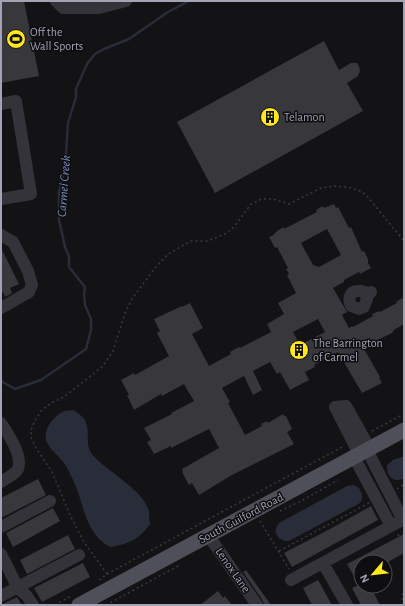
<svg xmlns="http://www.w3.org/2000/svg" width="405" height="606" font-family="'Alegreya Sans',sans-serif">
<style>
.water{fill:#282d39}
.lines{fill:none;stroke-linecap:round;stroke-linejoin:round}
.stream{stroke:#282d39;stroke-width:2.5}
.building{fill:#37373c;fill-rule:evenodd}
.path{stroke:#393941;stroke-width:1.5;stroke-dasharray:2 3;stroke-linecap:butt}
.minor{stroke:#34333a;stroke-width:12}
.major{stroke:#4f4f59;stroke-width:15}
.labels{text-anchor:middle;stroke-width:3;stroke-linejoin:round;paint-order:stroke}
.poi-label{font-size:12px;fill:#a2a4b6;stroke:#0e0d0f;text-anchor:start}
.street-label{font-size:12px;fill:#a2a4b6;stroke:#0e0d0f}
.water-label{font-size:13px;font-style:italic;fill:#7589b5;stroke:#0e0d0f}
</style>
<rect width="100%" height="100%" fill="#131214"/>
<!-- water -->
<path class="water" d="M74,410C78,414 84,416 86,423C90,433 85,443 91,453C105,471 145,490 149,512C149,515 149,519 149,522L151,523C139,539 130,544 110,547C92,537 87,521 81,502C78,490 72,477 66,466C60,455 43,447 46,433C47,425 57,413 65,411C69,410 71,411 74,410Z
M404,456V478C394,484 386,476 387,465L393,460Z
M354,485L359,488C362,494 364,497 360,503L289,541H284C276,537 273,531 279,523L347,486Z"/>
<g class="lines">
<!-- stream -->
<path class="stream" d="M1,381L15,389L41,380L86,349L91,330V319L85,305L84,294L85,287L69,267V256L65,247L59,220V192L65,168L68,123L76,97V89L87,64L95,54L104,49L129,39L168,12L189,1"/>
</g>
<!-- building -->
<path class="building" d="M4,1H24L39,76L1,83V2Z
M324,41L339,70L351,63H357L359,66L360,71L358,76L347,83L363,111L215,193L177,122Z
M334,204L336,208L338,207L349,228L351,227L362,252L364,251L368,259V263L371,268L360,274L359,272L344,280V282L333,288L347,312L342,315L349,328L352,326L353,327L373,316L372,314L380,311V312L397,303L396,302L404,297V324L394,330L392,333L363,347L380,377L379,378L382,383L362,393L338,352L314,365L315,367L305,372L309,380L290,390L280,372L277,374L270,362L253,371L262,390L253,395L244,376L222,388L230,402L228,403L245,435L262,426L261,424L267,421L268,423L283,414L284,416H286L292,429L287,432L294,444L232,475L199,495L192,483L189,485L182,472L183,471L182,469L219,448L209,429L171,448V446L154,454L147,442L151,440L144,428L172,414L171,413L194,401L184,384L162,396L161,394L134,410L127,395H129L121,380L134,373L135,375L169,356L157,333L160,331L154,319L182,306V307L190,303L203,328L192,334L209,366L231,354L230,352L239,347L240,348L271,332L267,324L284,314L278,303L296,293L287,275L289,274L286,269L288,268L277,247L275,248L269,237L274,235V234L277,231L284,227V229L317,212L316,210L323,206L324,208ZM327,229L341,255L319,267L313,265L301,243ZM318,319L325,332L300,345L293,332Z
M1,248L19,284L10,288L12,293L5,297L3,292L1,293Z
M38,479L46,495L1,518V498Z
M371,506L378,520L292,567L284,553L330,529Z
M53,508L60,521L13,547L6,533Z
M404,534V553L388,562H361V586H370L380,605H361L352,588L359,585L347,564Z
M68,535L75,549L27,574L20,560Z
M83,563L90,577L42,602L34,588Z
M246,570L271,605H264L263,601L243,572Z
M318,580L332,605H312L303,588Z
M218,591L223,598L225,596L232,605H200Z
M17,597L22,605H1Z"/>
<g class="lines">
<!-- path -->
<path class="path" d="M372,431L404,414
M397,489L404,484
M280,511L303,500L338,480
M260,521L289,569
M398,534L404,547
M279,551L369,503
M107,574L84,542L71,517L52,472L36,448L31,437V430L34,422L42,410L51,403L64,397L103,366L113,351L125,313L132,299L154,269L168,254L191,241H208L227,233L234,227L251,204L262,199H273L289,204L321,188L334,186L348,187L362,192L367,196L404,241
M99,580L107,574L344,446
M55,605L71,596
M106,605L180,565
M403,605L402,597L404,587"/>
<!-- minor -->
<path class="minor" d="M56,1L63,8H99L126,1
M1,104L16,101L31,194L1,199
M1,235L13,242L28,271L32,285L29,292L1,308
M365,293L367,299L364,307L359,309L351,306C348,300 349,291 358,291C364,290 363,294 371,292L366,296
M1,423C8,434 23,455 18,469C15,475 6,478 1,482
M367,450L403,520
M359,454L335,407L346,406L370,449
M354,457L391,526
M1,527L50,501
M208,535L257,605
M1,554L18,588L27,596L33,605
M323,563L347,605
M291,580L404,519
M1,596L79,555"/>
<!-- major -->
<path class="major" d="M79,605L404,430"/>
</g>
<!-- icons -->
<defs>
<g id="stadium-disc" transform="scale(1)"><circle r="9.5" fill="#ffe820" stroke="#0e0d0f"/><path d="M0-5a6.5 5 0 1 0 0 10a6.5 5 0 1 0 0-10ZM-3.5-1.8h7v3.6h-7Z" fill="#111"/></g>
<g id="building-disc" transform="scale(1)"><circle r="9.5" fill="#ffe820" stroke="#0e0d0f"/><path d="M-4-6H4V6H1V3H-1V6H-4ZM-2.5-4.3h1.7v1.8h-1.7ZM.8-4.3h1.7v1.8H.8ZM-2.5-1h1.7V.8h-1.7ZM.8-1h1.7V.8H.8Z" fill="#111"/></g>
</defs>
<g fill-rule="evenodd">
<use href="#stadium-disc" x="16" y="39"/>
<use href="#building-disc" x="270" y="117"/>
<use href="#building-disc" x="299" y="350"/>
</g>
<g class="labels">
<!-- poi labels -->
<g class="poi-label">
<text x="30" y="36">Off the<tspan x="30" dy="14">Wall Sports</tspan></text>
<text x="284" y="121">Telamon</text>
<text x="313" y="347">The Barrington<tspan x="313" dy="14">of Carmel</tspan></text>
</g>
<!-- street labels -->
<g class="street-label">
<text transform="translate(241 518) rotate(-28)" y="4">South Guilford Road</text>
<text transform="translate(233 570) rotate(55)" y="4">Lenox Lane</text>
</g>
<!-- water labels -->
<g class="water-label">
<text transform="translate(63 186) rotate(-86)" y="5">Carmel Creek</text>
</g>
</g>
<!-- border -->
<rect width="405" height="606" fill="none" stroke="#a2a4b6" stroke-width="4"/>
<!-- north arrow -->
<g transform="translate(373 574) rotate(242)"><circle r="19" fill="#0e0d0f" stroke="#494952"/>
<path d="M0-3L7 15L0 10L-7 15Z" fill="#ffe820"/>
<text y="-6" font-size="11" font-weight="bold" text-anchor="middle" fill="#a2a4b6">N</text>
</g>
</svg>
